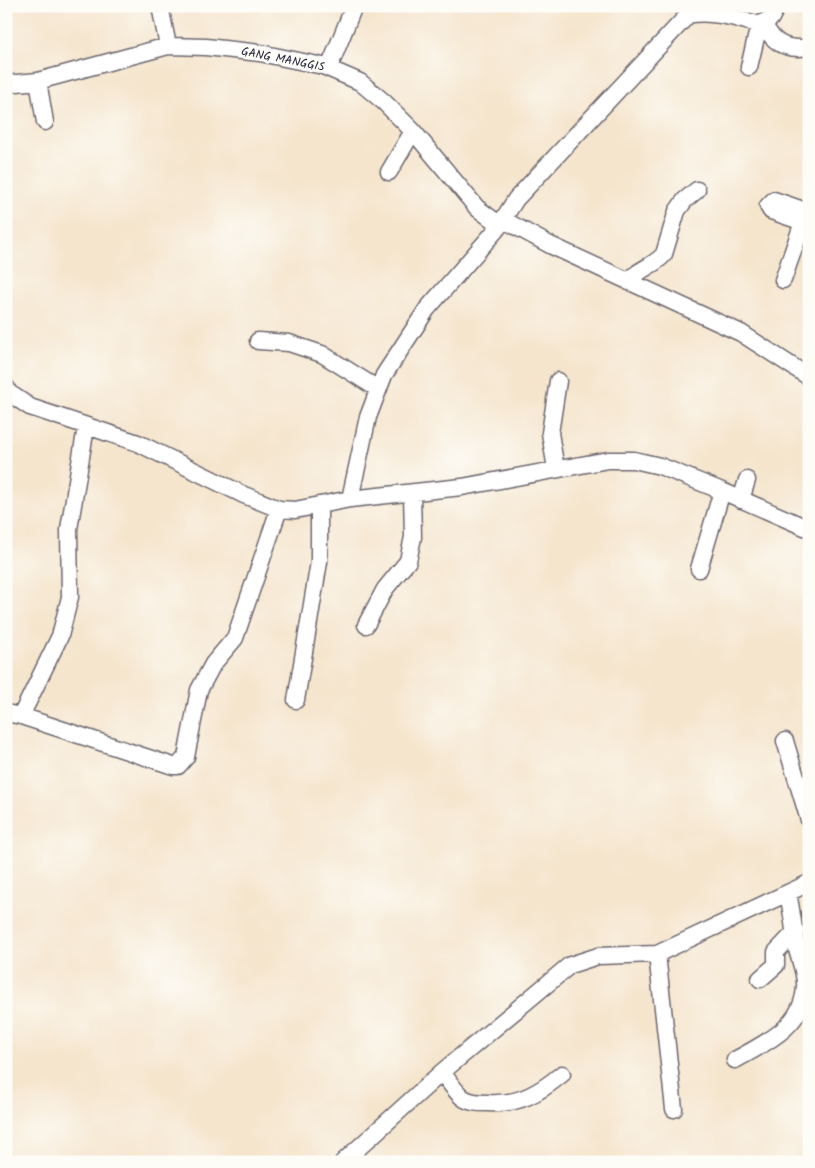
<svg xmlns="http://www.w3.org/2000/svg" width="815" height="1168" font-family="Kalam,sans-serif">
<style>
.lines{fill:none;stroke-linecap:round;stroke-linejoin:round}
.minor-casing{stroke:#6c666e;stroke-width:19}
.minor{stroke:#fff;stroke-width:16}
.labels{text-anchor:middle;stroke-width:5;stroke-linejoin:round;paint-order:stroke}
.street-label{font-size:12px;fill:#22223b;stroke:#fdfcf7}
</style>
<rect width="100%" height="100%" fill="#fdfcf7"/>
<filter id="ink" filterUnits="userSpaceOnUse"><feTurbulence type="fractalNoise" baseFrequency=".02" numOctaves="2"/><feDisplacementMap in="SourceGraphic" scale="10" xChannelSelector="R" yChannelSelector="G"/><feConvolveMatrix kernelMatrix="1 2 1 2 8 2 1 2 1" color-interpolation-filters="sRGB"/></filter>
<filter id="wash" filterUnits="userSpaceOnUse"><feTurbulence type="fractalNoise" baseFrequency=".0096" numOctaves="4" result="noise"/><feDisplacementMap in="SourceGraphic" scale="20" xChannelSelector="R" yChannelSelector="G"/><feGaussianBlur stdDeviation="1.12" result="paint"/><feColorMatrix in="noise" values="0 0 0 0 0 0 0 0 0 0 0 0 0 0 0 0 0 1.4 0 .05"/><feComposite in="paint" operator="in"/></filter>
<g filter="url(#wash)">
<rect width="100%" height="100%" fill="#f5e5cd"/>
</g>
<g filter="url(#ink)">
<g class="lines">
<!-- minor casing -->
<g class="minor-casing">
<path id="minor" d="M160,6L168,46
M764,24C773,44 787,51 809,47
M749,67L759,25
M329,68L354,6
M38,81L45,122
M6,84L38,81L168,46L206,47L260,53L323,66L360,82L384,102L413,131L477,208L500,225
M389,172L413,131
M807,212L803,222L771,211L768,206L774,200L809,212
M504,220L550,245L741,333L809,377
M783,280L803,222
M629,282C638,268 654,267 664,254L677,211L685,200L697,190
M258,341L289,343L322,354L378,389
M6,387L9,393L30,407L138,443L244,495L279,509L295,510L350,499L462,487L608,460H634L660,466L722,491L809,529
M556,469L550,433L558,381
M350,499L368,417L384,375L427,309L497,229L516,199L688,15C710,10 738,18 759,25L771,18L777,6
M741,500L747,480
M699,569L722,491
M366,625L385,589L408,561L413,537L412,493
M296,700L319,562V505
M6,713L21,716L173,766H178L186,757L199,690L213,664L235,638L279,509
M21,716L60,636L70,597L69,529L86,427
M785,741L809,820
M657,954L674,1109
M760,979L776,965V952L796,931
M735,1060C765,1043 803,1027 805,987C806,974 800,962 797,949C794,931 792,912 788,893
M442,1072C448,1080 454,1090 462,1097C469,1103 479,1103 488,1103C519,1105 539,1093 562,1074
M343,1162L442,1072L570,965L598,956L657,954L809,883"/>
</g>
<!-- minor -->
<use href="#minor" class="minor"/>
</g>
</g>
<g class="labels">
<!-- street labels -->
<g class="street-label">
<text transform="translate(283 59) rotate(11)" y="4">GANG MANGGIS</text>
</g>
</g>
<!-- margin -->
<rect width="815" height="1168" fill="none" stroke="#fdfcf7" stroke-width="25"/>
</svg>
